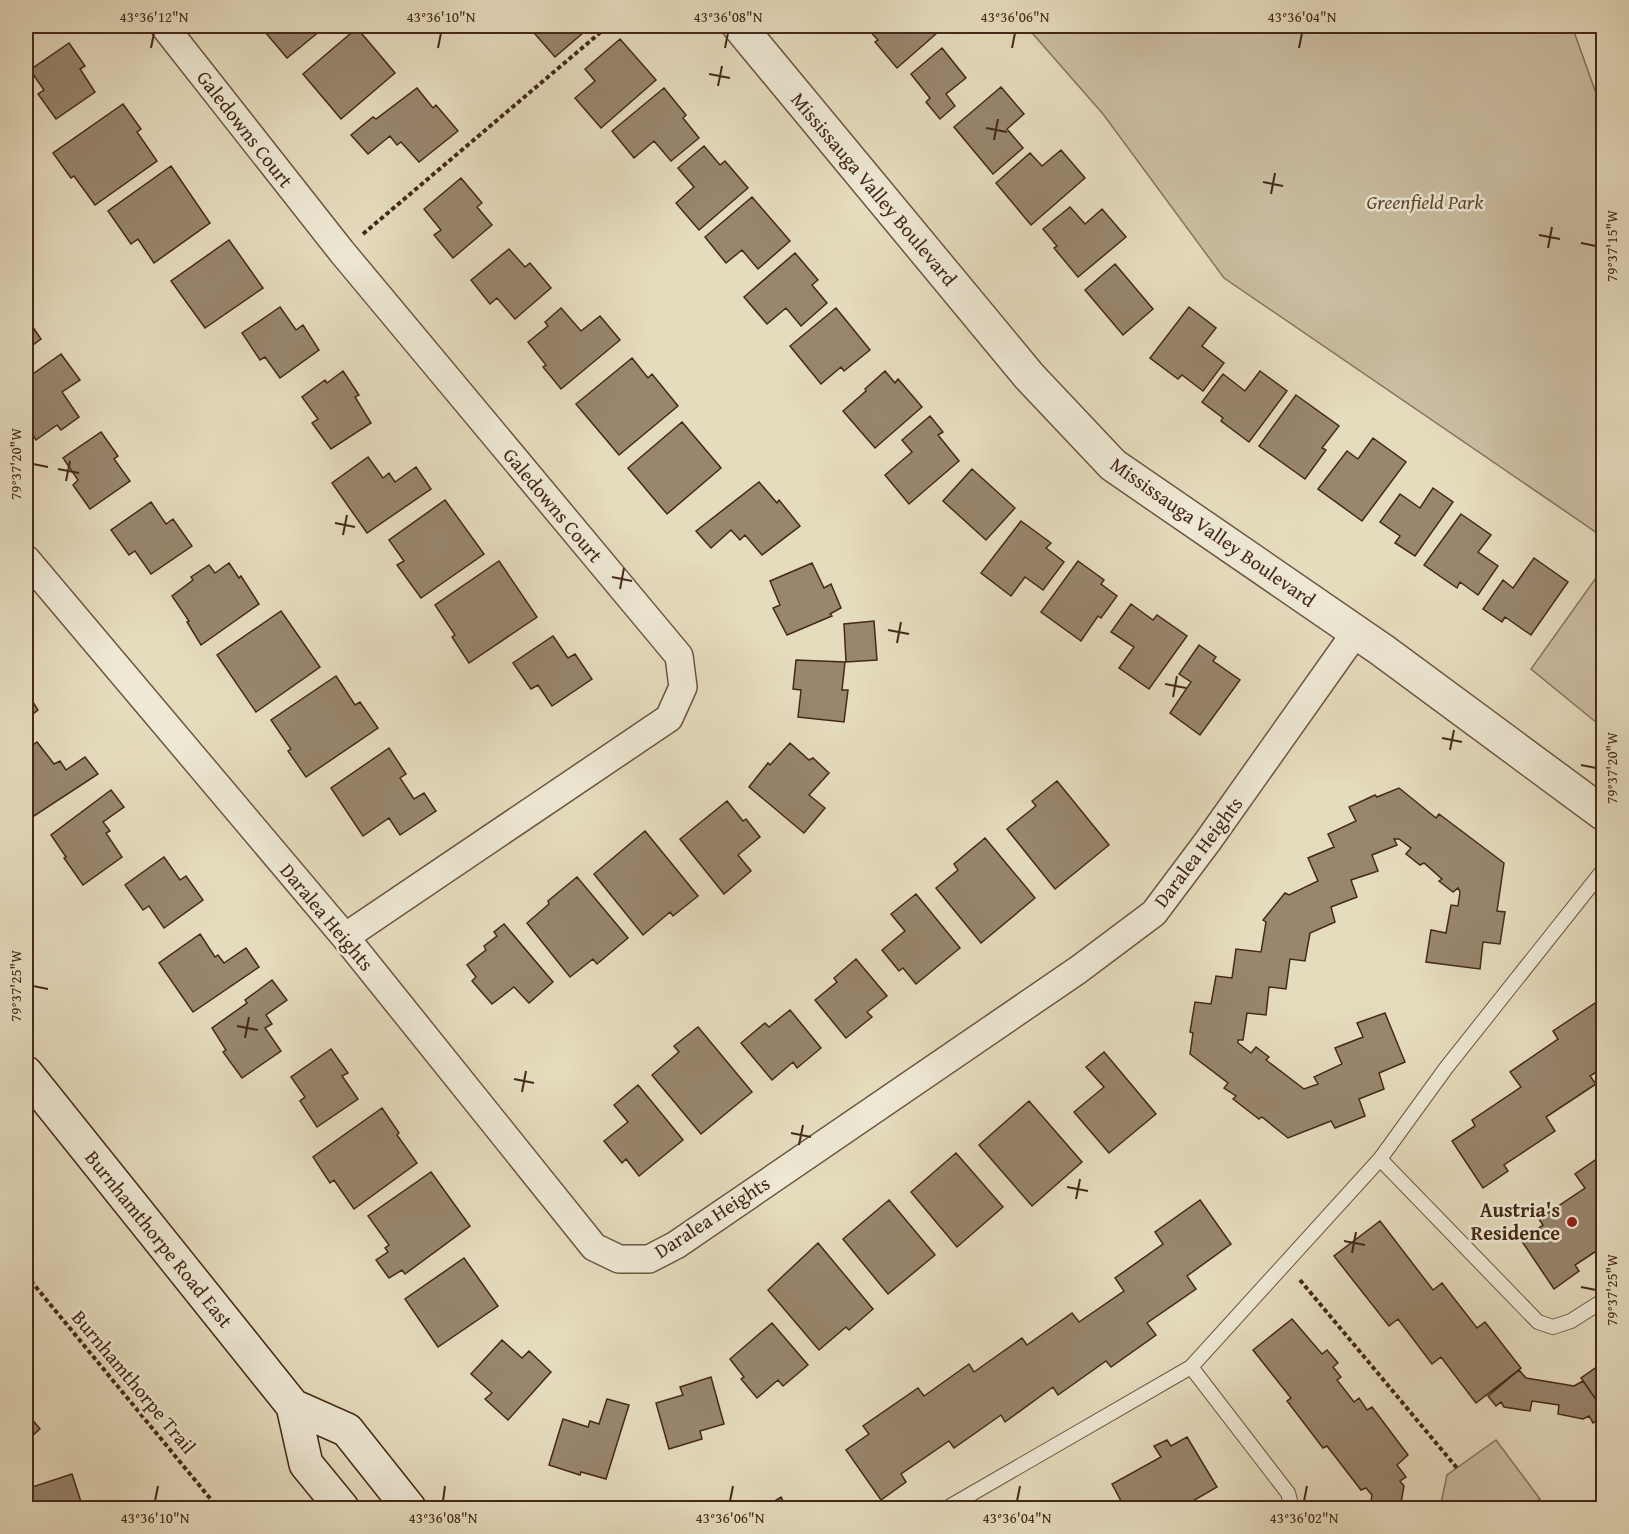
<svg xmlns="http://www.w3.org/2000/svg" width="1629" height="1534" font-family="'Gentium Book Plus',serif">
<style>
.green{fill:#cabda1;stroke:#87735c;stroke-width:1.5}
.building{fill:#98866e;stroke:#442918;stroke-width:1.5}
.lines{fill:none;stroke-linecap:round;stroke-linejoin:round}
.service-casing{stroke:#6c5641;stroke-width:16}
.minor-casing{stroke:#6c5641;stroke-width:30}
.tertiary-casing{stroke:#6c5641;stroke-width:36}
.secondary-casing{stroke:#442918;stroke-width:36}
.path{stroke:#442918;stroke-width:4;stroke-dasharray:4.5 3;stroke-linecap:butt}
.service{stroke:#eee8d4;stroke-width:14}
.minor{stroke:#eee8d4;stroke-width:27}
.tertiary{stroke:#eee8d4;stroke-width:33}
.secondary{stroke:#eee8d4;stroke-width:33}
.ticks{fill:none;stroke:#442918;stroke-width:2}
.poi-dot{fill:#8f2418;stroke:#eee8d4;stroke-width:2}
.labels{text-anchor:middle;stroke-width:5;stroke-linejoin:round;paint-order:stroke}
.street-label{font-size:20px;fill:#442918;stroke:#eee8d4}
.park-label{font-size:20px;font-style:italic;fill:#5f4733;stroke:#eee8d4}
.poi-label{font-size:20px;font-weight:bold;fill:#442918;stroke:#eee8d4;text-anchor:end}
.neatline{fill:none;stroke:#442918;stroke-width:2}
.ticks-label{font-size:15px;text-anchor:middle;fill:#442918}
</style>
<rect width="100%" height="100%" fill="#e5dbbd"/>
<filter id="stains"><feTurbulence type="fractalNoise" baseFrequency=".00333" numOctaves="4"/><feColorMatrix values="0 0 0 0 .2 0 0 0 0 .09 0 0 0 0 .02 0 0 0 .5 -.17"/></filter>
<radialGradient id="worn" r=".72"><stop offset=".6" stop-color="#630" stop-opacity="0"/><stop offset="1" stop-color="#630" stop-opacity=".3"/></radialGradient>
<!-- green -->
<path class="green" d="M1026,26H1572L1603,113V537L1224,278L1103,114Z
M1603,568V728L1531,669Z
M1496,1440L1540,1499L1526,1508H1440L1447,1475Z"/>
<!-- building -->
<path class="building" d="M260,26H326L287,58Z
M528,26H591L555,57Z
M865,26H945L897,68L875,42L878,40Z
M357,28L395,73L341,119L303,74Z
M620,39L656,80L601,128L575,98L595,81L585,69Z
M69,43L85,66L80,69L95,92L56,119L38,94L44,90L30,70Z
M942,48L966,78L946,94L955,106L940,119L926,102L930,98L911,74Z
M1001,87L1024,114L1007,129L1023,148L993,174L954,127Z
M417,88L433,108L436,105L458,131L419,162L401,142L397,145L390,136L368,154L351,135L373,117L376,119Z
M664,88L686,115L683,118L699,138L671,161L654,141L634,158L612,131Z
M123,104L141,129L137,132L157,161L95,205L74,176L71,178L53,153Z
M704,146L720,165L725,161L748,188L699,230L676,203L694,187L678,168Z
M1061,150L1085,178L1031,225L996,183L1030,153L1042,166Z
M171,166L210,223L154,263L138,239L131,244L108,211Z
M461,178L482,203L477,207L492,225L453,258L434,235L441,230L424,209Z
M752,197L790,241L758,269L742,250L726,263L705,237Z
M1070,207L1085,224L1102,209L1126,237L1078,277L1054,248L1057,246L1043,229Z
M229,240L263,288L205,328L171,281Z
M509,249L525,267L530,263L551,288L515,319L497,298L490,304L471,280Z
M795,253L818,280L812,285L827,303L801,326L786,308L767,324L744,297Z
M1115,264L1153,309L1123,335L1085,290Z
M280,307L296,330L303,325L319,350L280,378L265,357L260,360L242,333Z
M1189,307L1216,328L1202,346L1224,363L1203,391L1182,375L1178,379L1150,358Z
M561,308L581,331L600,316L620,340L561,389L543,367L546,365L528,342L548,326L545,322Z
M836,308L870,350L844,371L841,367L821,384L790,346Z
M26,317L41,339L26,350Z
M61,354L80,380L62,392L79,417L61,430L57,425L36,440L26,424V379Z
M632,358L648,378L652,374L678,406L619,455L576,404Z
M343,371L359,395L355,397L371,423L331,449L312,423L318,419L302,397L325,380L327,383Z
M885,371L895,383L898,379L922,407L875,448L843,411L866,391L865,389Z
M1260,371L1287,391L1249,442L1221,421L1223,418L1202,402L1223,374L1245,391Z
M1296,395L1339,426L1322,448L1326,450L1305,479L1259,446Z
M930,416L943,432L938,435L959,461L909,504L885,475L912,452L902,440Z
M682,422L721,468L667,514L628,468Z
M101,432L118,456L114,459L130,481L90,509L73,485L78,480L63,458Z
M1373,438L1406,462L1362,521L1318,489L1347,451L1358,459Z
M368,457L383,478L389,473L395,482L416,467L431,489L367,533L332,483Z
M972,469L1015,508L986,540L943,501Z
M759,482L777,503L779,500L800,526L762,555L745,535L740,540L731,530L711,548L696,531Z
M1433,488L1453,502L1415,556L1395,543L1400,536L1380,522L1400,494L1420,508Z
M445,500L484,554L421,598L397,565L404,561L389,540Z
M151,502L166,524L173,519L192,546L151,574L135,551L129,555L111,530Z
M1461,514L1491,535L1478,552L1498,566L1478,595L1460,582L1457,588L1424,565Z
M1021,521L1051,543L1046,548L1064,562L1043,590L1025,577L1011,596L981,573Z
M1534,558L1568,582L1531,635L1505,617L1502,622L1483,609L1503,580L1513,588Z
M499,561L537,617L469,663L452,637L455,635L435,605Z
M1078,561L1104,580L1101,584L1117,596L1101,618L1098,616L1081,641L1041,612Z
M229,563L239,578L241,576L259,604L201,645L187,622L189,621L172,596L193,580L191,577L209,565L215,573Z
M812,563L824,588L831,584L841,608L830,614L832,616L787,635L773,608L780,605L770,581Z
M1131,604L1153,620L1157,615L1187,636L1149,689L1119,668L1134,647L1111,632Z
M281,611L320,667L256,712L217,655Z
M874,621L877,660L846,662L844,624Z
M553,636L568,658L575,654L592,679L552,706L538,685L531,689L513,663Z
M1199,645L1216,657L1213,661L1240,680L1200,735L1170,713L1191,682L1179,674Z
M796,660L845,662L842,690H848L844,722L798,717L801,690L793,689Z
M336,676L355,705L360,702L378,728L306,777L288,751L291,749L271,720Z
M26,691L38,710L26,719Z
M37,742L54,764L60,761L66,770L85,757L98,774L34,816L26,805V750Z
M790,743L809,760L813,758L829,773L809,795L825,808L804,833L749,787L768,763L770,765Z
M389,748L406,774L400,778L414,799L424,793L436,811L400,835L389,818L363,836L331,788Z
M1057,781L1109,845L1055,889L1007,829L1036,806L1032,801Z
M1399,788L1436,818L1439,814L1504,863L1497,911L1505,912L1500,944L1483,942L1480,969L1426,962L1431,930L1446,933L1451,905L1458,906L1460,892L1458,888L1453,892L1439,881L1442,879L1424,863L1420,865L1406,854L1411,848L1399,839H1394L1397,845L1372,855L1378,871L1351,880L1357,897L1331,907L1335,922L1310,933L1305,961L1290,959L1286,989L1269,987L1266,1015L1247,1013L1243,1040H1238V1043L1251,1053L1256,1047L1269,1057L1266,1060L1304,1089L1318,1084L1314,1077L1342,1064L1335,1048L1363,1037L1357,1023L1385,1013L1405,1062L1379,1073L1384,1089L1359,1099L1365,1116L1335,1128L1331,1121L1288,1138L1262,1117L1259,1119L1233,1099L1236,1096L1224,1088L1228,1083L1190,1054L1193,1033L1190,1032L1195,1002L1211,1004L1216,976L1232,978L1236,949L1261,952L1266,922L1263,920L1285,893L1289,895L1318,881L1308,858L1334,847L1328,834L1356,821L1349,807L1375,795L1377,797Z
M111,790L124,807L103,822L110,831L106,833L122,857L83,885L64,858L66,857L51,835Z
M727,801L743,821L746,819L760,837L738,855L751,871L724,894L680,839Z
M645,831L698,896L673,916L670,912L643,935L594,874Z
M985,838L1035,898L981,943L936,888L958,870L954,864Z
M164,857L180,880L186,876L203,900L164,928L149,906L143,910L125,885Z
M577,877L628,938L597,964L593,959L570,977L527,923L549,904L548,901Z
M916,894L960,948L916,984L903,968L899,971L882,950L905,931L891,914Z
M504,924L553,982L529,1003L514,987L492,1004L472,981L476,977L467,965L486,950L484,946L497,936L494,932Z
M200,934L215,957L218,955L224,963L246,948L259,967L193,1012L159,963Z
M856,959L887,996L867,1012L872,1017L846,1038L815,1000L837,982L834,978Z
M272,980L287,1000L266,1015L272,1024L265,1028L281,1051L242,1078L223,1052L226,1050L212,1028L247,1003L245,1000Z
M1604,990V1067L1590,1076L1596,1084L1546,1117L1555,1131L1504,1165L1508,1171L1483,1188L1452,1141L1475,1126L1472,1120L1521,1087L1510,1072L1558,1039L1553,1031L1601,999L1598,994Z
M790,1010L821,1048L797,1068L793,1062L772,1080L741,1043L765,1023L769,1027Z
M698,1027L752,1092L701,1134L652,1075L679,1052L674,1046Z
M331,1049L348,1073L342,1076L358,1099L317,1127L300,1101L305,1097L291,1077Z
M1104,1052L1156,1114L1109,1153L1074,1112L1104,1087L1086,1067Z
M638,1085L683,1140L639,1176L626,1159L622,1163L604,1141L628,1122L614,1105Z
M1029,1101L1082,1162L1032,1206L979,1145Z
M382,1108L399,1133L397,1135L417,1163L354,1209L334,1180L330,1183L313,1157Z
M956,1153L1003,1207L957,1247L911,1192Z
M1604,1154V1246L1575,1265L1579,1271L1554,1289L1521,1240L1543,1225L1539,1219L1585,1188L1575,1174Z
M431,1172L470,1226L405,1274L402,1270L389,1278L376,1260L388,1252L385,1248L389,1245L368,1216Z
M889,1200L935,1255L888,1294L843,1239Z
M1200,1200L1231,1244L1187,1276L1196,1289L1147,1323L1156,1335L1111,1367L1106,1361L1058,1395L1053,1387L1005,1422L1001,1415L954,1448L949,1441L901,1474L906,1482L881,1500L846,1450L869,1434L863,1426L918,1388L924,1396L969,1364L974,1372L1022,1338L1027,1345L1072,1313L1079,1322L1124,1291L1115,1278L1163,1244L1155,1232Z
M1380,1221L1433,1290L1442,1283L1477,1328L1485,1322L1521,1368L1476,1403L1441,1357L1432,1364L1398,1319L1389,1326L1334,1256Z
M818,1243L873,1309L849,1330L846,1327L819,1350L768,1290Z
M464,1258L498,1306L438,1347L405,1299Z
M1292,1319L1322,1354L1327,1350L1338,1363L1333,1367L1341,1377L1337,1380L1354,1402L1359,1398L1367,1410L1372,1407L1408,1455L1397,1465L1406,1477L1400,1481L1404,1486L1400,1508H1370L1372,1495L1366,1488L1361,1490L1327,1446L1323,1448L1287,1401L1291,1398L1253,1350Z
M772,1323L808,1365L783,1386L778,1380L757,1398L741,1379L744,1377L730,1359Z
M502,1340L522,1358L529,1351L551,1372L508,1420L485,1399L492,1393L471,1374Z
M1604,1362V1411L1581,1378Z
M1519,1370L1526,1378L1574,1386L1583,1381L1604,1411V1416L1593,1423L1589,1416L1583,1419L1558,1414L1559,1405L1532,1401L1530,1411L1504,1407L1501,1402L1496,1406L1488,1396Z
M711,1377L724,1424L700,1431L702,1439L669,1449L656,1403L683,1395L680,1387Z
M607,1399L629,1405L606,1479L581,1472L580,1475L549,1465L563,1419L588,1427L590,1421L599,1424Z
M26,1412L40,1429L26,1441Z
M1187,1437L1217,1487L1191,1502L1194,1506L1190,1508H1107L1121,1501L1112,1484L1161,1457L1154,1446L1167,1440L1171,1446Z
M72,1474L83,1508H26V1489Z
M781,1497L787,1508H770L768,1505Z"/>
<g class="lines">
<!-- service casing -->
<g class="service-casing">
<path id="service" d="M1380,1159L1538,1322L1553,1327L1571,1321L1604,1300
M1191,1367L1288,1493L1292,1508
M947,1508L1191,1367L1380,1159L1446,1068L1604,869"/>
</g>
<!-- minor casing -->
<g class="minor-casing">
<path id="minor" d="M164,26L342,252L679,656L683,687L669,718L345,937
M26,559L345,937L594,1247L619,1259H649L676,1245L1078,970L1154,913L1208,841L1356,632"/>
</g>
<!-- tertiary casing -->
<g class="tertiary-casing">
<path id="tertiary" d="M739,26L1029,376L1113,465L1382,650L1604,814"/>
</g>
<!-- secondary casing -->
<g class="secondary-casing">
<path id="secondary" d="M26,1073L293,1406L306,1464L342,1508
M293,1406L347,1430L409,1508"/>
</g>
<!-- path -->
<path class="path" d="M363,234L608,26
M26,1275L218,1508
M1300,1280L1457,1468"/>
<!-- service -->
<use href="#service" class="service"/>
<!-- minor -->
<use href="#minor" class="minor"/>
<!-- tertiary -->
<use href="#tertiary" class="tertiary"/>
<!-- secondary -->
<use href="#secondary" class="secondary"/>
</g>
<!-- ticks -->
<path class="ticks" d="M151,48L154,33M438,48L441,33M725,48L728,33M1012,48L1015,33M1299,48L1302,33M709,74L730,78M718,86L722,66M986,128L1007,132M994,140L998,119M1263,182L1283,186M1271,194L1275,173M1539,235L1560,239M1581,243L1596,246M1548,248L1552,227M33,464L48,467M58,469L79,473M66,481L70,461M335,523L355,527M343,535L347,515M612,577L632,581M620,589L624,568M888,630L909,634M897,643L901,622M1165,684L1186,688M1173,697L1177,676M1442,738L1462,742M1450,750L1454,730M1581,765L1596,768M33,986L48,989M237,1026L258,1030M245,1038L249,1017M514,1079L534,1083M522,1092L526,1071M791,1133L811,1137M799,1145L803,1125M1067,1187L1088,1191M1076,1199L1080,1179M1344,1241L1365,1245M1352,1253L1356,1232M1581,1287L1596,1290M155,1501L158,1486M443,1501L445,1486M730,1501L733,1486M1017,1501L1020,1486M1304,1501L1307,1486"/>
<!-- markers -->
<circle class="poi-dot" cx="1572" cy="1222" r="6"/>
<g class="labels">
<!-- street labels -->
<g class="street-label">
<text transform="translate(245 129) rotate(52)" y="7">Galedowns Court</text>
<text transform="translate(874 189) rotate(50)" y="7">Mississauga Valley Boulevard</text>
<text transform="translate(553 505) rotate(50)" y="7">Galedowns Court</text>
<text transform="translate(1213 532) rotate(35)" y="7">Mississauga Valley Boulevard</text>
<text transform="translate(1198 852) rotate(-53)" y="7">Daralea Heights</text>
<text transform="translate(327 917) rotate(50)" y="7">Daralea Heights</text>
<text transform="translate(712 1217) rotate(-33)" y="7">Daralea Heights</text>
<text transform="translate(159 1239) rotate(51)" y="7">Burnhamthorpe Road East</text>
<text transform="translate(134 1382) rotate(50)" y="7">Burnhamthorpe Trail</text>
</g>
<!-- park labels -->
<g class="park-label">
<text x="1425" y="209">Greenfield Park</text>
</g>
<!-- poi labels -->
<g class="poi-label">
<text x="1560" y="1217">Austria's<tspan x="1560" dy="23">Residence</tspan></text>
</g>
</g>
<!-- margin -->
<rect width="1629" height="1534" fill="none" stroke="#e5dbbd" stroke-width="66"/>
<rect x="33" y="33" width="1563" height="1468" class="neatline"/>
<g class="ticks-label">
<text x="154" y="22">43°36'12"N</text>
<text x="441" y="22">43°36'10"N</text>
<text x="728" y="22">43°36'08"N</text>
<text x="1015" y="22">43°36'06"N</text>
<text x="1302" y="22">43°36'04"N</text>
<text transform="translate(1612 246) rotate(-90)" y="5">79°37'15"W</text>
<text transform="translate(16 464) rotate(-90)" y="5">79°37'20"W</text>
<text transform="translate(1612 768) rotate(-90)" y="5">79°37'20"W</text>
<text transform="translate(16 986) rotate(-90)" y="5">79°37'25"W</text>
<text transform="translate(1612 1290) rotate(-90)" y="5">79°37'25"W</text>
<text x="155" y="1523">43°36'10"N</text>
<text x="443" y="1523">43°36'08"N</text>
<text x="730" y="1523">43°36'06"N</text>
<text x="1017" y="1523">43°36'04"N</text>
<text x="1304" y="1523">43°36'02"N</text>
</g>
<rect width="100%" height="100%" filter="url(#stains)"/>
<rect width="100%" height="100%" fill="url(#worn)"/>
</svg>
